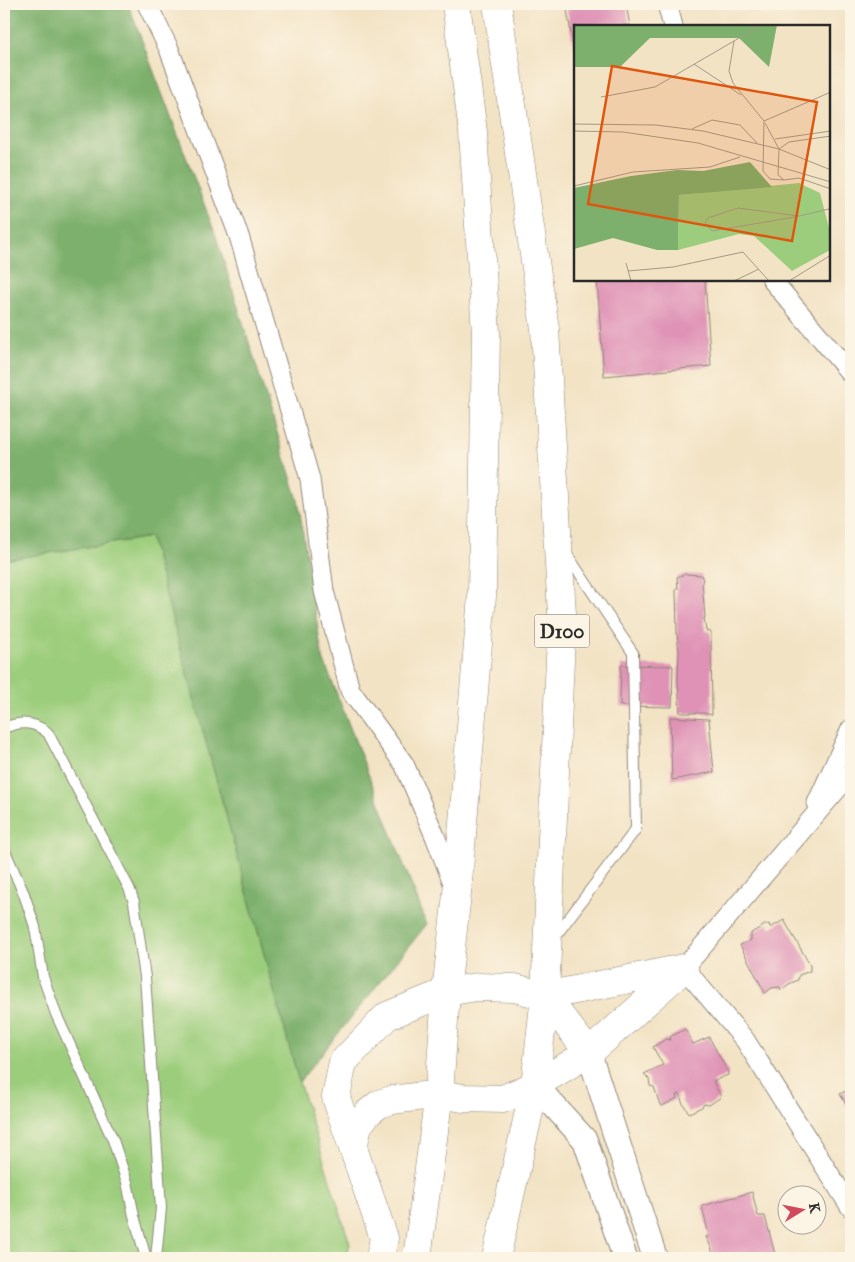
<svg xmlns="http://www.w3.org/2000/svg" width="855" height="1262" font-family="'IM FELL Great Primer',serif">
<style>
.green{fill:#9ccd7c;stroke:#647c54}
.forest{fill:#7db06c;stroke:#546e4c}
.building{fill:#df92b6}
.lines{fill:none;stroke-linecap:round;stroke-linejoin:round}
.service-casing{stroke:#8f8778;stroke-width:12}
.minor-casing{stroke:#8f8778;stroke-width:21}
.tertiary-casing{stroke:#8f8778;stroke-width:26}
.secondary-casing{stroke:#8f8778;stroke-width:29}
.trunk-casing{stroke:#8f8778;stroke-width:29}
.service{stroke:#fff;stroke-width:10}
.minor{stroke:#fff;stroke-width:19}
.tertiary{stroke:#fff;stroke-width:24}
.secondary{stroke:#fff;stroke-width:28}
.trunk{stroke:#fff;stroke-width:28}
.labels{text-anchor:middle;stroke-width:4;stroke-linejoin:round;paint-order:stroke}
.shield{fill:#fcf5e5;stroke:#6a6863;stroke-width:1}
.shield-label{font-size:19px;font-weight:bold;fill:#2b2b2b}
.inset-road{fill:none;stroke:#a39987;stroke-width:1}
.view{fill:#df570e;fill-opacity:0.15;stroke:#df570e;stroke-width:2.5}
.inset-edge{fill:none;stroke:#2b2b2b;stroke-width:2.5}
</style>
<rect width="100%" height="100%" fill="#fcf5e5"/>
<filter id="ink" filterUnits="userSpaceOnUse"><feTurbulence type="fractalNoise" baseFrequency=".02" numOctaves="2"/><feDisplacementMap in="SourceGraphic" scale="10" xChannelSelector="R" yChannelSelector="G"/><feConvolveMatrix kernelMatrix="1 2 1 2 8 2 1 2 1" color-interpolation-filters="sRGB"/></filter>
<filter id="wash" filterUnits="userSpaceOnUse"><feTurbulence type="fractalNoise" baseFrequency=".0096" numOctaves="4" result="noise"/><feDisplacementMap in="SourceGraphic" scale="20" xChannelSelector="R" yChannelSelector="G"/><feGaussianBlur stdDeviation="1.12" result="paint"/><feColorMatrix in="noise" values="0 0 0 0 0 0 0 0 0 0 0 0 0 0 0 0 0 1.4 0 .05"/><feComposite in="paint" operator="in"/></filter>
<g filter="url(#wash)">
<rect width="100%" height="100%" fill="#f3e3c5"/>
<!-- green -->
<path class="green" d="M150,537L299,1082L350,1244L346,1258H4V560Z"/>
<!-- forest -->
<path class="forest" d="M4,4H128L215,233L298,500L322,656L427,924L299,1082L150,537L4,560Z"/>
<g id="blocks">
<!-- building -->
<path class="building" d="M581,4H626L630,26H575L574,50L567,10L580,5Z
M597,280H705L711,366L604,376Z
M685,574L701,575L703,580L702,581L705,618H704L706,631L711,632L712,715L704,713H680L678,680L679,652L677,634L676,588H678L677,577Z
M621,665L673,666L672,707L620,706Z
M670,717L709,719L714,772L672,780Z
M784,920L810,965V971L799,975L798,980L789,984L781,990L780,987L772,988L765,993L740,945L751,940V933L765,925L769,924L770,927H772Z
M685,1029L693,1044L709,1037L728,1072V1075L713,1081L721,1097L709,1105L704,1104L702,1107L689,1113L682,1102L680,1094L676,1095L677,1098L674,1100L662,1106L660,1105L654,1087L650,1086L649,1079L644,1074L663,1065L653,1047L666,1039L671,1040L670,1037Z
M851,1082V1112L840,1094L851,1088L849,1083Z
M752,1192L758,1216H765L776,1258H714L711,1247L706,1237L709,1236L702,1206Z"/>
</g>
</g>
<g filter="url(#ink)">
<use href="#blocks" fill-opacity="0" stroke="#8f8778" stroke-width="1"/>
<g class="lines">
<!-- service casing -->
<g class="service-casing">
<path id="service" d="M4,728C20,721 34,721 48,733L129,888L134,902L145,977L161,1208L156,1258
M4,849L24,894L35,927L43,977L56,1014L113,1140L127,1182L134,1216L146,1258
M554,938L636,829L633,653L566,553"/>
</g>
<!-- minor casing -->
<g class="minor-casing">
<path id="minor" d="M147,4L169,49L239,236L310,479L324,591L350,690L404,764L435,836L455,888
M667,4L673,26
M772,280L851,374
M851,773L684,968L745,1040L851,1208
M817,803L851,729"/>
</g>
<!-- tertiary casing -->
<g class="tertiary-casing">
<path id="tertiary" d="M589,1053L655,1258
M535,1085L585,1140L625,1258"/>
</g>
<!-- secondary casing -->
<g class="secondary-casing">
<path id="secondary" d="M353,1148L384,1238L380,1258"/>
</g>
<!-- trunk casing -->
<g class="trunk-casing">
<path id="trunk" d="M545,996L589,1053
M353,1148L336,1097L343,1062L387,1016L446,992L477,987L515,988L545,996L684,968
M353,1148L358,1125L368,1113L379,1104L392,1100L439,1094L463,1098L503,1099L535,1085L589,1053L683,969
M417,1258L439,1094L446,992L457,894L482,596L486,333L473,132L456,4
M496,1258L535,1085L545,996L562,614L545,329L497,4"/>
</g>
<!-- service -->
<use href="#service" class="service"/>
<!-- minor -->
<use href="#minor" class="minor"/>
<!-- tertiary -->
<use href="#tertiary" class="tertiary"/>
<!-- secondary -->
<use href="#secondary" class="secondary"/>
<!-- trunk -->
<use href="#trunk" class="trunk"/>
</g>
</g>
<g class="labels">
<!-- shield labels -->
<rect class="shield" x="534.5" y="614.5" width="55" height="33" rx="4"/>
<g class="shield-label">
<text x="562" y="638">D100</text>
</g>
</g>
<!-- overview -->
<g transform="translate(574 25)">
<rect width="256" height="256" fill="#f3e3c5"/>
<path d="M225,158L246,168L256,207V225L218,246L180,211L165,209L104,225L105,170Z" fill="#9ccd7c"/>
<path d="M0,0H203L195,42L165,13H76L46,42H0ZM176,137L198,162L105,170L104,225H83L39,213L0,224V163L57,151L103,145L129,146Z" fill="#7db06c"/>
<path class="inset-road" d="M187,0L160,16L155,46L159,58L190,96L257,67M120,39L167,70M27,72L81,62L160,16M190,96L189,146L196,154L210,155M191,98L205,124L204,150L210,155M0,99L82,100L129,106L205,124L257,145M118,104L138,95L166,100L183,118M0,106L49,107L124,118L257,157M201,114L257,106M205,124L215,117L257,111M210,155L225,153L257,164M0,161L59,147L136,142L166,132M225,191L164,183L134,193L131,198L138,206L221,192L255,184H257M52,238L57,256M54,246L99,242L169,227L195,256M160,256L185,244M215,256L257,230"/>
<path class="view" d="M38,41L243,77L218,216L14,179Z"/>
<rect width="256" height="256" class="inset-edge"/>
</g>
<!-- margin -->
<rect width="855" height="1262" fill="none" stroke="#fcf5e5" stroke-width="20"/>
<!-- north arrow -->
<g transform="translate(802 1210) rotate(80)"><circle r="24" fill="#fcf5e5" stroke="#a8a49b"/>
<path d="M0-4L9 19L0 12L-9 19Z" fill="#d1495b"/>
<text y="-8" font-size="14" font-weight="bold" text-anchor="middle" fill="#2b2b2b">K</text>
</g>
</svg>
